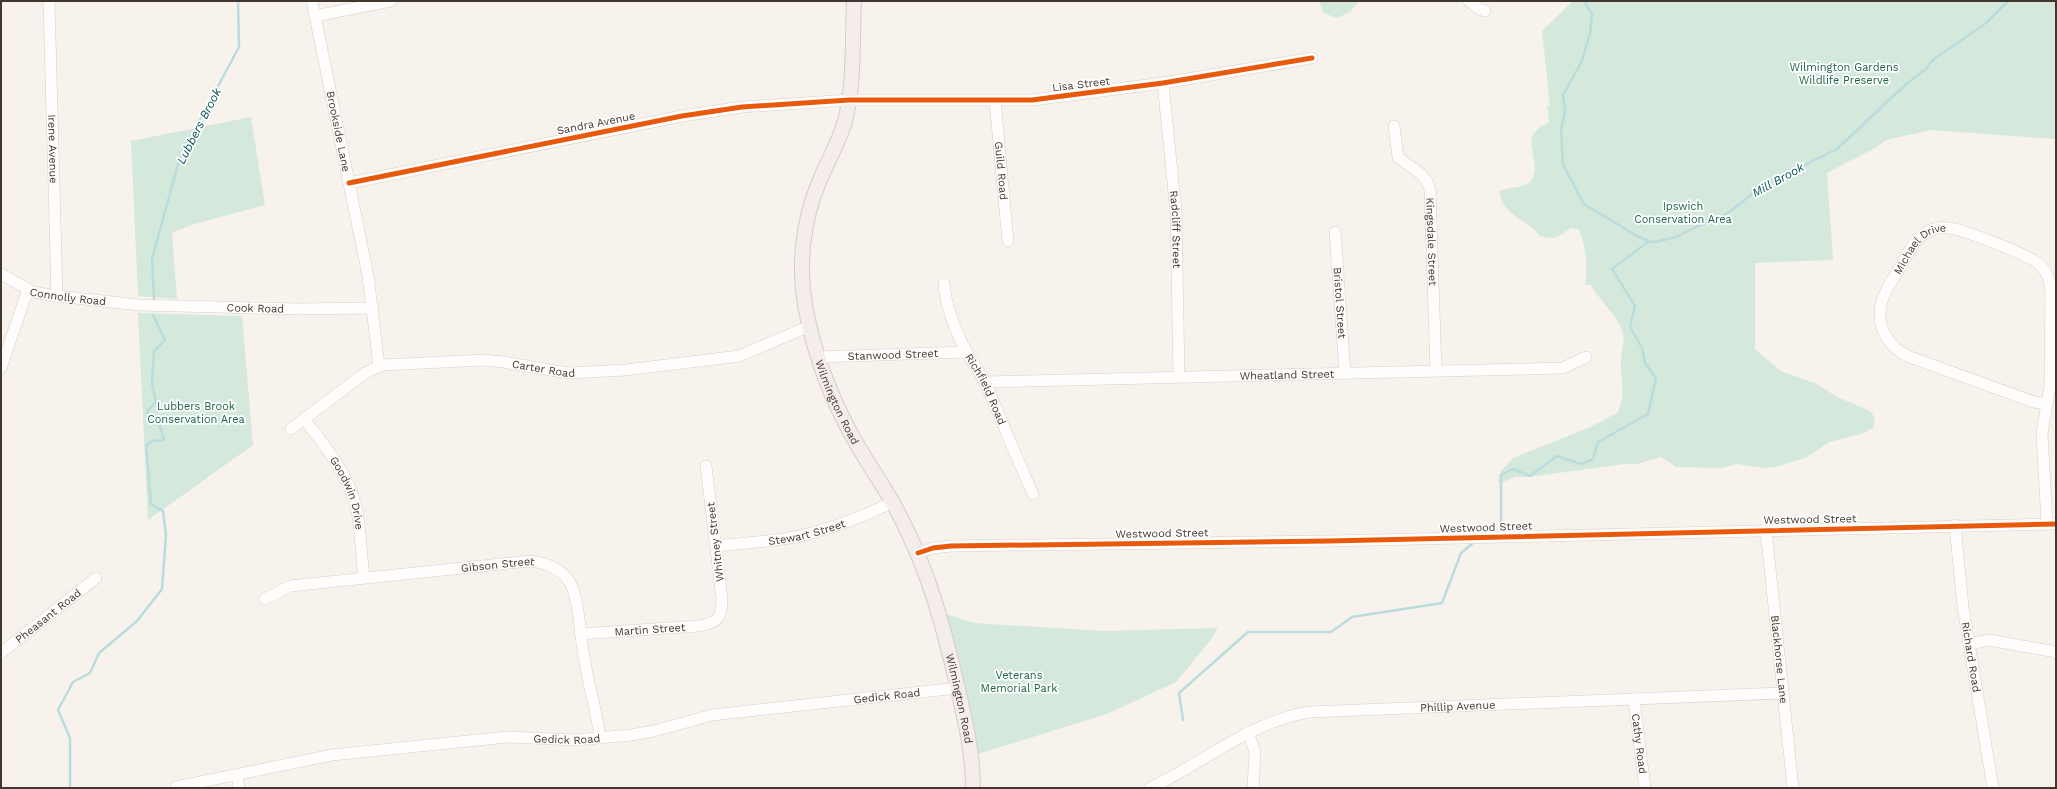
<svg xmlns="http://www.w3.org/2000/svg" width="2057" height="789" font-family="'Work Sans',sans-serif">
<style>
.green{fill:#d4e9db}
.lines{fill:none;stroke-linecap:round;stroke-linejoin:round}
.stream{stroke:#badcdd;stroke-width:2.5}
.minor-casing{stroke:#d7cfc9;stroke-width:12}
.major-casing{stroke:#d3cecb;stroke-width:16}
.minor{stroke:#fefdfc;stroke-width:11}
.major{stroke:#f5ecec;stroke-width:14}
.cycleway-casing{stroke:#fff;stroke-width:8}
.cycleway{stroke:#e8590c;stroke-width:5}
.labels{text-anchor:middle;stroke-width:3.5;stroke-linejoin:round;paint-order:stroke}
.park-label{font-size:11px;fill:#1c6349;stroke:#fff}
.street-label{font-size:11px;fill:#41372e;stroke:#fff}
.water-label{font-size:12px;font-style:italic;fill:#075258;stroke:#fff}
</style>
<rect width="100%" height="100%" fill="#f8f2ed"/>
<!-- green -->
<path class="green" d="M1319,1H1359L1350,12L1337,18L1323,13Z
M1573,1H2056V139L1931,130L1886,140L1877,147L1827,173L1833,260L1755,263V349L1781,371L1817,384L1837,397L1866,409L1872,413L1875,420L1873,428L1861,434L1830,442L1805,458L1775,467L1765,468L1737,464L1722,468L1676,467L1663,458L1660,457L1638,464H1624L1529,477H1515L1501,483L1498,481L1501,471L1513,458L1588,428L1617,413C1627,397 1620,378 1621,361C1621,352 1625,342 1623,333C1617,314 1600,302 1591,285H1585C1588,269 1586,244 1579,230L1572,228C1557,235 1560,241 1540,236C1529,221 1499,213 1500,191C1509,187 1525,187 1530,182C1543,167 1525,146 1534,133C1537,128 1545,125 1549,122L1547,105L1550,106L1542,31Z
M251,117L265,205L194,224L172,233L177,299L138,296L131,141Z
M138,313L242,316L253,445L148,520Z
M946,614L974,623L1105,631L1218,628L1210,641L1176,682L1107,714L978,754Z"/>
<g class="lines">
<!-- stream -->
<path class="stream" d="M1584,1L1592,14L1590,33L1582,61L1563,95L1565,110L1561,130L1563,165L1584,204L1637,236L1649,241L1655,242L1676,237L1696,227L1714,220L1731,211L1753,193L1770,182L1837,149L1905,85L1926,69L1934,59L1986,23L2008,1
M154,300L152,259L180,157L239,47L238,1
M1501,526V475L1513,469L1530,476L1557,456L1581,464L1593,459L1598,442L1648,414L1656,378L1645,363L1642,348L1630,327L1635,306L1612,269L1649,241
M1183,720L1179,693L1248,632H1331L1352,617L1442,603L1461,553L1473,543
M70,788V738L58,710L73,682L90,673L99,653L137,621L162,589L166,535L163,511L151,504L146,446L152,441L164,440L160,426L148,416V410L156,402L152,383L154,351L165,340L153,315"/>
<!-- minor casing -->
<g class="minor-casing">
<g id="minor">
<path id="s1" d="M49,1L57,296"/>
<path id="s2" d="M312,1L368,276L379,366"/>
<path d="M1469,1L1479,9L1485,11"/>
<path d="M315,16L391,1"/>
<path id="s3" d="M1163,83L1176,212L1179,377"/>
<path id="s4" d="M995,101L1008,241"/>
<path id="s5" d="M1394,126L1398,157C1410,168 1426,172 1430,190L1436,371"/>
<path d="M349,183L682,116L742,107L849,100H1032L1163,83L1312,58"/>
<path id="s6" d="M1335,232L1345,373"/>
<path id="s7" d="M1,274L33,292L57,296L139,305L297,309L373,308"/>
<path id="s8" d="M944,284C946,307 956,332 967,353C974,364 982,375 987,387C1003,423 1017,459 1033,494"/>
<path id="s9" d="M819,357L967,352"/>
<path d="M1,368L28,289"/>
<path id="s10" d="M985,382L1563,368L1586,357"/>
<path id="s11" d="M2046,404L2034,402L1910,357C1888,348 1875,325 1882,301C1886,288 1894,277 1901,266C1908,253 1914,238 1929,231C1935,228 1942,227 1949,228C1962,229 2031,256 2039,264C2047,271 2050,280 2051,291L2050,386L2042,433L2047,523"/>
<path id="s12" d="M304,419C325,446 347,472 356,506C361,529 361,554 364,577"/>
<path id="s13" d="M291,429L365,373L382,365L484,360L503,362L568,373L626,370L739,356L810,326"/>
<path id="s14" d="M1955,525L1963,607L1993,788"/>
<path id="s15" d="M1766,530L1793,788"/>
<path id="s16" d="M716,546C742,543 769,542 795,537C829,530 862,517 893,502"/>
<path d="M918,553L933,548L951,546L1329,541L2056,524"/>
<path id="s17" d="M265,599L290,586L529,561C544,562 560,568 569,581C580,599 580,641 585,662C589,688 597,712 600,738"/>
<path id="s18" d="M580,634L698,626C718,623 722,618 722,599L706,466"/>
<path d="M1969,644L1989,640L2056,652"/>
<path id="s19" d="M1,653L96,578"/>
<path id="s20" d="M1634,699L1645,788"/>
<path d="M1248,732L1255,752L1253,788"/>
<path d="M237,775L239,788"/>
<path id="s21" d="M176,787L332,755L507,737L576,740L631,735L654,731L712,715L958,688"/>
<path id="s22" d="M1150,788C1204,763 1249,722 1309,712L1783,693"/>
</g>
</g>
<!-- major casing -->
<g class="major-casing">
<g id="major">
<path id="s23" d="M854,1C852,41 855,81 845,121C839,143 827,162 819,182C803,220 798,265 805,305C813,349 828,391 849,430C865,461 887,489 902,520C929,573 944,628 957,685C965,720 973,753 973,788"/>
</g>
</g>
<!-- minor -->
<use href="#minor" class="minor"/>
<!-- major -->
<use href="#major" class="major"/>
<!-- cycleway casing -->
<g class="cycleway-casing">
<path id="cycleway" d="M349,183L682,116L742,107L849,100H1032L1163,83L1312,58
M918,553L933,548L951,546L1329,541L2056,524"/>
</g>
<!-- cycleway -->
<use href="#cycleway" class="cycleway"/>
</g>
<g class="labels">
<!-- park labels -->
<g class="park-label">
<text x="1844" y="71">Wilmington Gardens<tspan x="1844" dy="13">Wildlife Preserve</tspan></text>
<text x="1683" y="210">Ipswich<tspan x="1683" dy="13">Conservation Area</tspan></text>
<text x="196" y="410">Lubbers Brook<tspan x="196" dy="13">Conservation Area</tspan></text>
<text x="1019" y="679">Veterans<tspan x="1019" dy="13">Memorial Park</tspan></text>
</g>
<!-- street labels -->
<g class="street-label">
<text transform="translate(1081 84) rotate(-7)" y="4">Lisa Street</text>
<text transform="translate(596 123) rotate(-11)" y="4">Sandra Avenue</text>
<text dy="4" stroke="none"><textPath href="#s2" startOffset="133">Brookside Lane</textPath></text>
<text dy="4" stroke="none"><textPath href="#s1" startOffset="148">Irene Avenue</textPath></text>
<text dy="4" stroke="none"><textPath href="#s4" startOffset="70">Guild Road</textPath></text>
<text dy="4" stroke="none"><textPath href="#s3" startOffset="147">Radcliff Street</textPath></text>
<text dy="4" stroke="none"><textPath href="#s5" startOffset="130">Kingsdale Street</textPath></text>
<text dy="4" stroke="none"><textPath href="#s11" startOffset="280">Michael Drive</textPath></text>
<text dy="4" stroke="none"><textPath href="#s7" startOffset="72">Connolly Road</textPath></text>
<text dy="4" stroke="none"><textPath href="#s6" startOffset="71">Bristol Street</textPath></text>
<text dy="4" stroke="none"><textPath href="#s7" startOffset="260">Cook Road</textPath></text>
<text dy="4" stroke="none"><textPath href="#s9" startOffset="74">Stanwood Street</textPath></text>
<text dy="4" stroke="none"><textPath href="#s13" startOffset="274">Carter Road</textPath></text>
<text dy="4" stroke="none"><textPath href="#s10" startOffset="302">Wheatland Street</textPath></text>
<text dy="4" stroke="none"><textPath href="#s8" startOffset="114">Richfield Road</textPath></text>
<text dy="4" stroke="none"><textPath href="#s23" startOffset="415">Wilmington Road</textPath></text>
<text dy="4" stroke="none"><textPath href="#s12" startOffset="87">Goodwin Drive</textPath></text>
<text transform="translate(1810 519) rotate(-1)" y="4">Westwood Street</text>
<text transform="translate(1486 527) rotate(-2)" y="4">Westwood Street</text>
<text dy="4" stroke="none"><textPath href="#s16" startOffset="92">Stewart Street</textPath></text>
<text transform="translate(1162 533) rotate(-1)" y="4">Westwood Street</text>
<text transform="translate(715 542) rotate(-97)" y="4">Whitney Street</text>
<text dy="4" stroke="none"><textPath href="#s17" startOffset="237">Gibson Street</textPath></text>
<text dy="4" stroke="none"><textPath href="#s19" startOffset="60">Pheasant Road</textPath></text>
<text dy="4" stroke="none"><textPath href="#s18" startOffset="70">Martin Street</textPath></text>
<text dy="4" stroke="none"><textPath href="#s14" startOffset="133">Richard Road</textPath></text>
<text dy="4" stroke="none"><textPath href="#s15" startOffset="130">Blackhorse Lane</textPath></text>
<text dy="4" stroke="none"><textPath href="#s21" startOffset="719">Gedick Road</textPath></text>
<text dy="4" stroke="none"><textPath href="#s23" startOffset="738">Wilmington Road</textPath></text>
<text dy="4" stroke="none"><textPath href="#s22" startOffset="326">Phillip Avenue</textPath></text>
<text dy="4" stroke="none"><textPath href="#s21" startOffset="395">Gedick Road</textPath></text>
<text dy="4" stroke="none"><textPath href="#s20" startOffset="45">Cathy Road</textPath></text>
</g>
<!-- water labels -->
<g class="water-label">
<text transform="translate(199 126) rotate(-63)" y="4">Lubbers Brook</text>
<text transform="translate(1778 180) rotate(-29)" y="4">Mill Brook</text>
</g>
</g>
<!-- border -->
<rect width="2057" height="789" fill="none" stroke="#41372e" stroke-width="4"/>
</svg>
